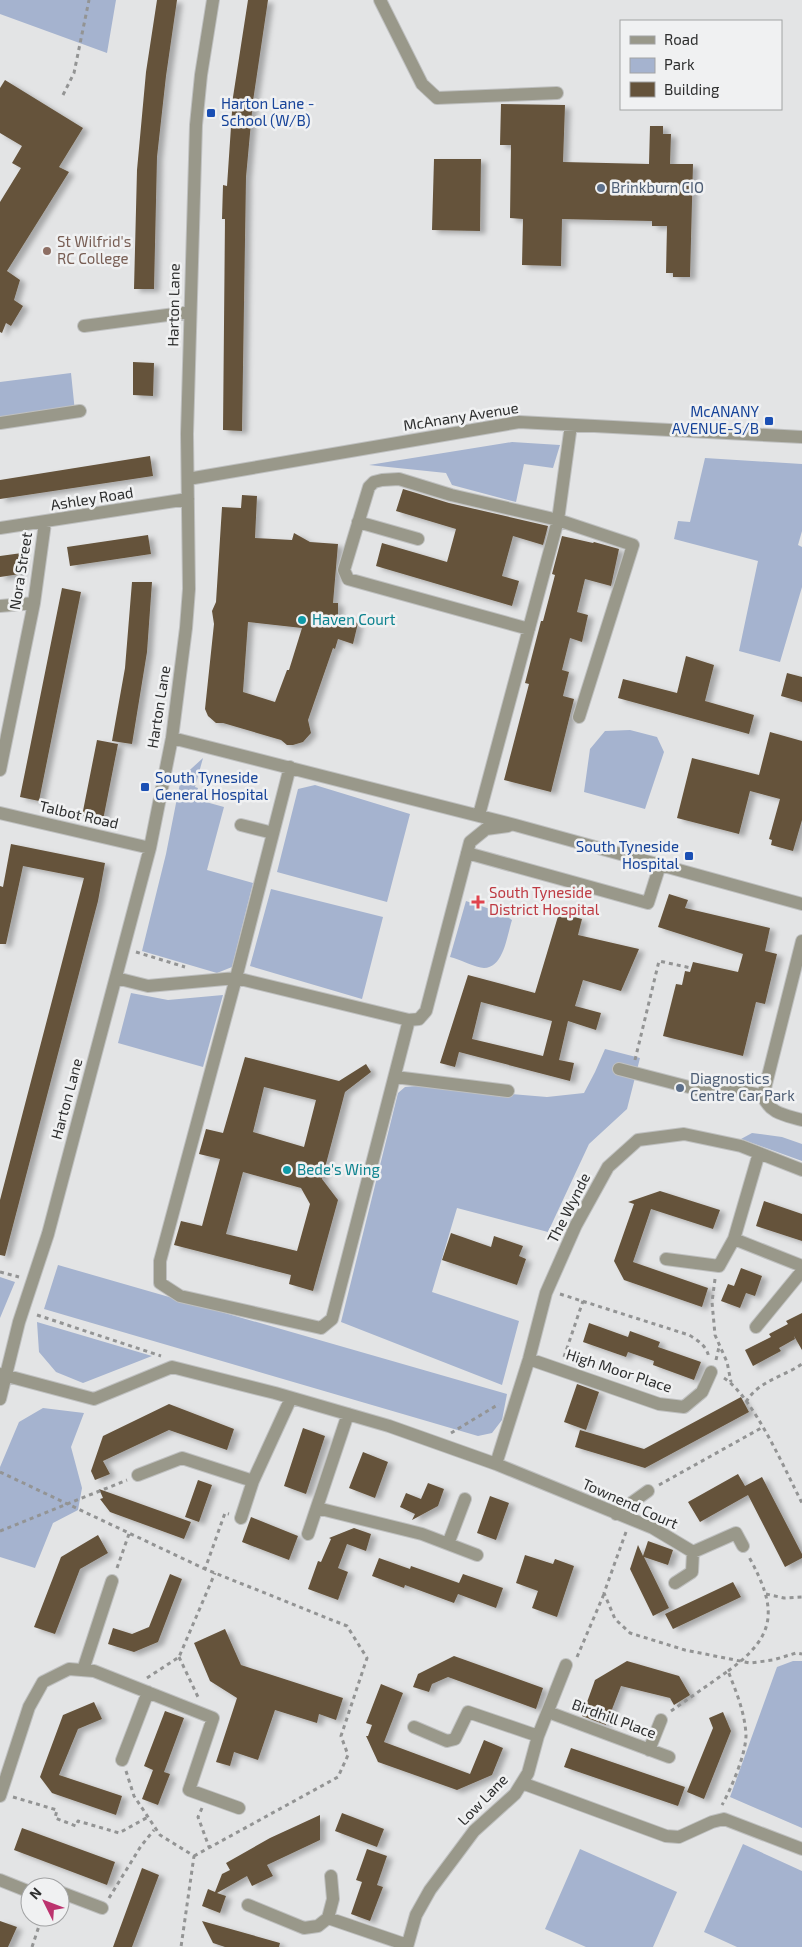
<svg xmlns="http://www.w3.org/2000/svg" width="802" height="1947" font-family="'Exo 2',sans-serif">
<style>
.green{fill:#a5b3cf}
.building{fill:#65533b;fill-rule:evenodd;filter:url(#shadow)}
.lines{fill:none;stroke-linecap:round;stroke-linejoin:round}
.minor-casing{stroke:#bfc0c0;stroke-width:14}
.path{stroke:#939494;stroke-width:3;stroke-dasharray:4 4;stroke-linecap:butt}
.minor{stroke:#99988a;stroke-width:12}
.transit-dot{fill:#1a4fb4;stroke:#f0f1f2;stroke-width:2}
.service-dot{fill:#5c6f8a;stroke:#f0f1f2;stroke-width:2}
.education-dot{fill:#8d6e63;stroke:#f0f1f2;stroke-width:2}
.culture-dot{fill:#0f9aa8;stroke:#f0f1f2;stroke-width:2}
.health-dot{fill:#e0444e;stroke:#f0f1f2;stroke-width:2}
.labels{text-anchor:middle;stroke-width:5;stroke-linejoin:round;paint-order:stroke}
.transit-label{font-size:15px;fill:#164399;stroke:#f0f1f2;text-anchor:start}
.service-label{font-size:15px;fill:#4e5e75;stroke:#f0f1f2;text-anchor:start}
.education-label{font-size:15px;fill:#785e54;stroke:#f0f1f2;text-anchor:start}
.street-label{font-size:15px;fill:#2d2e2e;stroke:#f0f1f2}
.culture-label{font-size:15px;fill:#0d838f;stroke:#f0f1f2;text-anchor:start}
.health-label{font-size:15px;fill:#be3a42;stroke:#f0f1f2;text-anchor:start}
</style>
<defs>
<filter id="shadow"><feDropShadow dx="5.5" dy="3" stdDeviation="2.5" flood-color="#0004"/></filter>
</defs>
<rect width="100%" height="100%" fill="#e3e4e5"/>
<!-- green -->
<path class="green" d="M0,0H116L107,53L0,14Z
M71,373L75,412L0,423V382Z
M512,442L560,445L553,468L524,464L516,502L452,485L446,473L369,465Z
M705,458L802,464V531L798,545L802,547V587L780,662L739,651L758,561L674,539L678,521L690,522Z
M630,730L657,737L664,752L645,809L584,792L590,749L605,731Z
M203,758L195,787L198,788L195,799L224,807L207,870L253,883L232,967L217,973L142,951L166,854L181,778Z
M315,785L410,814L387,902L277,872L298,789Z
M271,889L383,917L362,999L250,966Z
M466,901L502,913L512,920C507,935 504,968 484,968C476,968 459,959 450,957Z
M131,993L168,1000L223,995L203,1067L118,1043Z
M605,1049L640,1058L627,1109L589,1144L548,1232L457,1208L432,1292L519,1321L502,1385L341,1322L398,1093L405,1087L416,1086L547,1097L584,1093L595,1072Z
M752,1133L782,1137L802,1144V1161L741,1139Z
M58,1265L507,1394L502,1420L492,1433L478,1436L44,1309Z
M0,1277L15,1282L0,1318Z
M37,1322L152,1356L83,1383L56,1372L39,1352Z
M43,1408L84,1413L71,1447L82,1488L78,1510L53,1523L35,1568L0,1557V1467L19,1422Z
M793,1661H802V1828L730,1797L777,1667Z
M743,1844L802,1871V1947H737L704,1932Z
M580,1849L677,1892L653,1947H586L545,1929Z"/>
<!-- building -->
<path class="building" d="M157,0H177L166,76L157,157L154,289H134L137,170L146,72Z
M248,0H268L253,101L246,177L242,431L223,430L225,219H222L223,185L227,186L233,97Z
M5,80L83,128L59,167L69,172L7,271L20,280L14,300L23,306L11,326L6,323L2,333L0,332V202L21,168L12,163L22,146L0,133V88Z
M501,104L565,105L563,162L649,164L650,126H663V134H671L670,164H693L690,277H673V273H666L667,226H652V221L562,219L561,266L522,265L523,219L510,218L511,145H500Z
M434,159H481L480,231L432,230Z
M133,362L154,363L153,396L133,395Z
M150,456L153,476L0,499V480Z
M403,489L449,503L548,526L543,545L513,536L502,576L519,581L512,606L376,566L382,543L447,562L456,529L396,511Z
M242,495L257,496L255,538L292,540L294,533L310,542L338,544L333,603H338V619L358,623L353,644L338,639L335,649L333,648L308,720L311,733L303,742L293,745H287L281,740L223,723H216L208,716L205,709L214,624L212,611L216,602L222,507L241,508ZM248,622L302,628L289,670H287L275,702L243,692Z
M148,535L151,554L70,566L67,547Z
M562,536L593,543L594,542L619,549L611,586L585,579L577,612L588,615L582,642L570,638L562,670L569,672L563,696L574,699L551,792L504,780L529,684L525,683L541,621H543L555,575L552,574Z
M22,553L20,574L0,577V556Z
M132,582H152L147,652L132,744L112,741L125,668Z
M62,588L81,592L39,801L20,797Z
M686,656L714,665L705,701L754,715L749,734L618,698L623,679L677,693Z
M787,673L802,677V702L781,696Z
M770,732L802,741V820L793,851L771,845L772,840L769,839L780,799L750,791L739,834L677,818L692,758L759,775Z
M97,740L118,744L103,820L82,816Z
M11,844L105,863L98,901L5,1256L0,1255V1200L84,878L23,866L6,944H0V886L3,887Z
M669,894L688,900L685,908L770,928L765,951L777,954L765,1004L756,1002L743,1056L663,1036L676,984L682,985L685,971L690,972L693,962L738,972L743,954L658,927Z
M559,913L582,919L578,935L639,949L621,991L583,980L575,1006L601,1013L596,1030L568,1021L559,1060L574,1063L570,1081L459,1052L455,1067L440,1063L468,975L535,993ZM481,1002L552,1021L543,1056L472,1039Z
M245,1057L339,1081L366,1064L371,1072L345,1092L322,1179L338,1200L313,1291L289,1284L291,1275L174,1245L181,1221L202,1226L220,1159L199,1154L206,1129L223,1133ZM264,1087L316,1100L304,1147L253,1132ZM243,1172L301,1188L310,1204L297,1251L226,1234Z
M660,1191L720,1210L713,1229L651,1209L633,1262L708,1288L702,1307L624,1280L614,1261L634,1204L628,1202Z
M764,1201L802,1214V1241L756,1226Z
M451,1233L491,1247L494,1236L523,1246L519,1256L526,1259L517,1285L442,1260Z
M741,1268L762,1276L755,1296L746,1293L740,1308L721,1301L728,1284L734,1286Z
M802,1313V1350L794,1336L795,1339L779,1348L781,1351L753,1366L745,1350L771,1337L769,1334L788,1324L786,1321Z
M589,1323L628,1337L630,1331L660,1342L658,1347L701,1362L694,1380L653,1365L654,1361L628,1352L626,1357L583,1342Z
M577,1384L599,1392L586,1430L564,1422Z
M741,1397L749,1412L645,1468L575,1447L580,1430L644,1449Z
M169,1404L234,1429L227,1450L169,1430L103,1461L110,1474L95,1480L91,1471L103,1436Z
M303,1428L325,1436L306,1494L284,1486Z
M363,1452L388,1462L375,1498L349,1488Z
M738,1474L745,1486L762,1477L802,1554V1558L785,1567L748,1495L700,1522L688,1502Z
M198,1480L212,1485L199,1522L185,1517Z
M428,1483L444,1489L438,1506L412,1520L415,1514L400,1507L406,1493L421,1499Z
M99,1489L191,1522L184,1539L110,1512L100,1499L103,1498Z
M490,1496L509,1503L496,1540L477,1533Z
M251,1517L298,1536L289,1560L242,1542Z
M354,1528L371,1534L366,1551L347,1544L338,1568L348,1572L338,1600L308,1589L318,1561L321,1562L331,1539L329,1538Z
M98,1535L108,1553L80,1569L55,1634L34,1627L61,1557Z
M648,1541L673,1550L668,1565L644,1557L669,1608L653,1616L630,1569L638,1545L643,1556Z
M525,1555L553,1564L555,1559L574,1566L557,1617L532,1608L538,1591L516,1583Z
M379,1558L410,1569L411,1566L459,1583L463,1574L503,1588L496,1608L458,1594L454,1603L405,1585L404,1588L372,1576Z
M170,1574L182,1579L158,1642L134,1652L108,1644L113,1628L132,1634L149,1627Z
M733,1582L741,1597L673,1629L665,1614Z
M225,1629L241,1665L343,1698L336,1720L319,1714L317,1723L275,1710L258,1760L234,1752L230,1766L216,1762L237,1698L210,1681L194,1643Z
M454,1656L543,1688L536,1709L448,1677L432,1684L429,1692L413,1687L418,1674Z
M627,1661L679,1676L690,1695L674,1705L670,1698L621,1686L606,1725L582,1716L595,1680Z
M381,1684L403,1693L384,1742L470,1774L484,1740L503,1748L492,1775L457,1790L378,1762L366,1736H368L372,1725L366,1723Z
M94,1702L102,1719L78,1729L59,1775L122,1796L116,1815L52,1793L40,1777L63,1715Z
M165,1711L184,1718L164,1772L170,1774L158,1805L142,1799L153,1770L144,1766Z
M723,1712L731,1731L704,1799L687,1792L713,1728L709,1718Z
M571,1748L685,1787L678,1806L564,1767Z
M342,1813L384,1829L377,1847L335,1831Z
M320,1815V1840L267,1865L273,1876L252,1886L247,1876L217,1893L226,1896L220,1913L202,1906L208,1889L215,1892L222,1874L230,1870L226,1863L270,1838Z
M22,1828L115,1862L107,1885L14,1850Z
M367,1849L387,1856L377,1885L383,1887L370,1921L351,1914L362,1882L356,1880Z
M142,1868L159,1875L132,1947H113Z
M0,1921L17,1927L8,1947H0Z
M202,1921L280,1943L279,1947H225L213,1943Z"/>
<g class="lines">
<!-- minor casing -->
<g class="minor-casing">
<path id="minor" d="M380,0L422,84L437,98L557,93
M84,326L190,312
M0,423L80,411
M188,479L519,422L802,437
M358,522L418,539
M0,528L188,499
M0,606L34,603
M529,629L348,579L344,570L369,487L374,482L382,480L399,479L451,495L558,520L633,545L579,717
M172,738L515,825L802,904
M290,767L236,978L160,1261V1283L180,1296L321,1328L332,1319L409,1020
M0,770L34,603L45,523
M0,813L150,848
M479,815L558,520L571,425
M241,825L273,833
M467,853L648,903L660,865
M802,941L763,1096C770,1114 785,1115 802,1120
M116,978L148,986L236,978L409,1020L419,1019L426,1011L470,842L486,829L508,826
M619,1069L712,1093L724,1086L763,1096
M395,1077L508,1091
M734,1239L802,1266
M666,1259L719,1266L734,1239L759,1153
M756,1327L802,1271
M529,1359L659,1404L684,1407L702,1392L711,1372
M0,1374L94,1399L172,1367L275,1393L389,1426L496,1464L653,1528L693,1552L736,1533L743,1546
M0,1399L19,1322L48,1234L150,848L172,738L186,628L189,589L187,434L196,125L201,75L213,0
M496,1464L529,1359L546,1293L576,1225L608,1167L638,1140L684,1134L741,1146L802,1170
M138,1475L182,1458L253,1481
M317,1508L422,1534L477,1555
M616,1514L648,1491
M241,1518L253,1481L291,1398
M308,1534L348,1414
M448,1544L465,1499
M675,1583L692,1572L693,1552
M83,1670L112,1581
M548,1712L669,1757
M414,1727L447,1741L455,1739L468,1712L538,1736
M649,1750L661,1720
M122,1760L148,1692
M522,1783L666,1836L679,1837L712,1822L724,1819L802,1849
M0,1796L29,1707L43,1682L69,1669L94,1671L213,1718L189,1790L239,1808
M0,1880L30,1892
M60,1892L102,1908
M248,1905L304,1928L318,1926L328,1918L333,1899L331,1876
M328,1918L407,1945
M407,1947L416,1915L430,1890L474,1831L515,1794L528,1773L538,1736L566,1665"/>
</g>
<!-- path -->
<path class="path" d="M63,95L74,73L89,0
M136,952L185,967
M635,1060L659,961L691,968
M0,1272L19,1277
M715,1279L712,1302L715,1335L727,1362L731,1382
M560,1294L689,1335C699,1341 708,1347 709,1359
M37,1315L161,1356
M564,1357L583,1301
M716,1360L719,1347
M724,1378C754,1398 785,1470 802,1503
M746,1402C758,1381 783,1377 802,1364
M451,1433L499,1404
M0,1472L205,1569
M659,1485L763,1427
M0,1531L127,1480
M626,1532L604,1593L615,1619L630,1633L685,1650L750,1663L773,1660L796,1653L802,1654
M117,1568L129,1534
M766,1594L784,1598L802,1597
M179,1657L198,1697
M577,1657L604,1594
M728,1671C778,1635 777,1608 749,1557
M147,1678L179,1657L215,1573
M671,1711L728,1671C736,1691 745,1713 746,1735C746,1754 731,1789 722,1805
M126,1771L134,1796L160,1835L194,1856L181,1947
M13,1797L57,1810L55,1818L76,1826L78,1821L119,1833L148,1817
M202,1808L198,1817L209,1847
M194,1856L338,1777L348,1755L341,1736L367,1658L347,1626L205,1569L225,1513L229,1514
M109,1898L141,1846L154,1830
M32,1947L42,1917"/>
<!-- minor -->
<use href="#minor" class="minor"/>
</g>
<!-- markers -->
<g class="transit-dot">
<rect x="206" y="108" width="10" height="10" rx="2.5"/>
<rect x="764" y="416" width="10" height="10" rx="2.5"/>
<rect x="140" y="782" width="10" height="10" rx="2.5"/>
<rect x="684" y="851" width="10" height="10" rx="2.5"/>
</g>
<g class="service-dot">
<circle cx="601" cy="188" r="5"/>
<circle cx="680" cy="1088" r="5"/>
</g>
<circle class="education-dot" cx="47" cy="251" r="5"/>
<g class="culture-dot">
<circle cx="302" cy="620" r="5"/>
<circle cx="287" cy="1170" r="5"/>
</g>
<path class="health-dot" d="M475.5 894.5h5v5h5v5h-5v5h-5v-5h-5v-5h5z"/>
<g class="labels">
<!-- transit labels -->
<g class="transit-label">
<text x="221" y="109">Harton Lane -<tspan x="221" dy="17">School (W/B)</tspan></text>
<text x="759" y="417" text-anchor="end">McANANY<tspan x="759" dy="17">AVENUE-S/B</tspan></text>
<text x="155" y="783">South Tyneside<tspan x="155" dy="17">General Hospital</tspan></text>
<text x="679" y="852" text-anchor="end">South Tyneside<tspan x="679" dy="17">Hospital</tspan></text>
</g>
<!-- service labels -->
<g class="service-label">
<text x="611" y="193">Brinkburn CIO</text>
<text x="690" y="1084">Diagnostics<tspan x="690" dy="17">Centre Car Park</tspan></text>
</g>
<!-- education labels -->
<g class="education-label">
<text x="57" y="247">St Wilfrid's<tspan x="57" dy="17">RC College</tspan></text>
</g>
<!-- street labels -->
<g class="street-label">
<text transform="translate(174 305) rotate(-89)" y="5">Harton Lane</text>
<text transform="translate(461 417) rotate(-9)" y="5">McAnany Avenue</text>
<text transform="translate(92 499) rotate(-9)" y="5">Ashley Road</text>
<text transform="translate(21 571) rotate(-81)" y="5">Nora Street</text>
<text transform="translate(159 707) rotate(-81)" y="5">Harton Lane</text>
<text transform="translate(79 815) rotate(13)" y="5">Talbot Road</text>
<text transform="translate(67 1099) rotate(-75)" y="5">Harton Lane</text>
<text transform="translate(569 1208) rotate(-63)" y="5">The Wynde</text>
<text transform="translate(619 1371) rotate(18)" y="5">High Moor Place</text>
<text transform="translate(630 1504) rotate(24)" y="5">Townend Court</text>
<text transform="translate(614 1719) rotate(20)" y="5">Birdhill Place</text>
<text transform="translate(483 1800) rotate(-46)" y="5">Low Lane</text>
</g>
<!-- culture labels -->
<g class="culture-label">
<text x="312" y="625">Haven Court</text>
<text x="297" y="1175">Bede's Wing</text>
</g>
<!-- health labels -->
<g class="health-label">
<text x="489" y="898">South Tyneside<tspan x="489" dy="17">District Hospital</tspan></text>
</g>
</g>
<!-- legend -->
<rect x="620" y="20" width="162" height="90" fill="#f0f1f2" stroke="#a2a3a4"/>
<rect x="630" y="36" width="25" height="8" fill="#99988a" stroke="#a2a3a4"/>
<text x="664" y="45" font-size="15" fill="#2d2e2e">Road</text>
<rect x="630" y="58" width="25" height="15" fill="#a5b3cf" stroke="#a2a3a4"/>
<text x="664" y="70" font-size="15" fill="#2d2e2e">Park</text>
<rect x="630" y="82" width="25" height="15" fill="#65533b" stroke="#a2a3a4"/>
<text x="664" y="95" font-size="15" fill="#2d2e2e">Building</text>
<!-- north arrow -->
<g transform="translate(45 1902) rotate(312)"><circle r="24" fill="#f0f1f2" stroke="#a2a3a4"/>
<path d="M0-4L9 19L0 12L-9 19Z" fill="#bc336e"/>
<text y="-8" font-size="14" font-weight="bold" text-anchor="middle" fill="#2d2e2e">N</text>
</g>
</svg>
